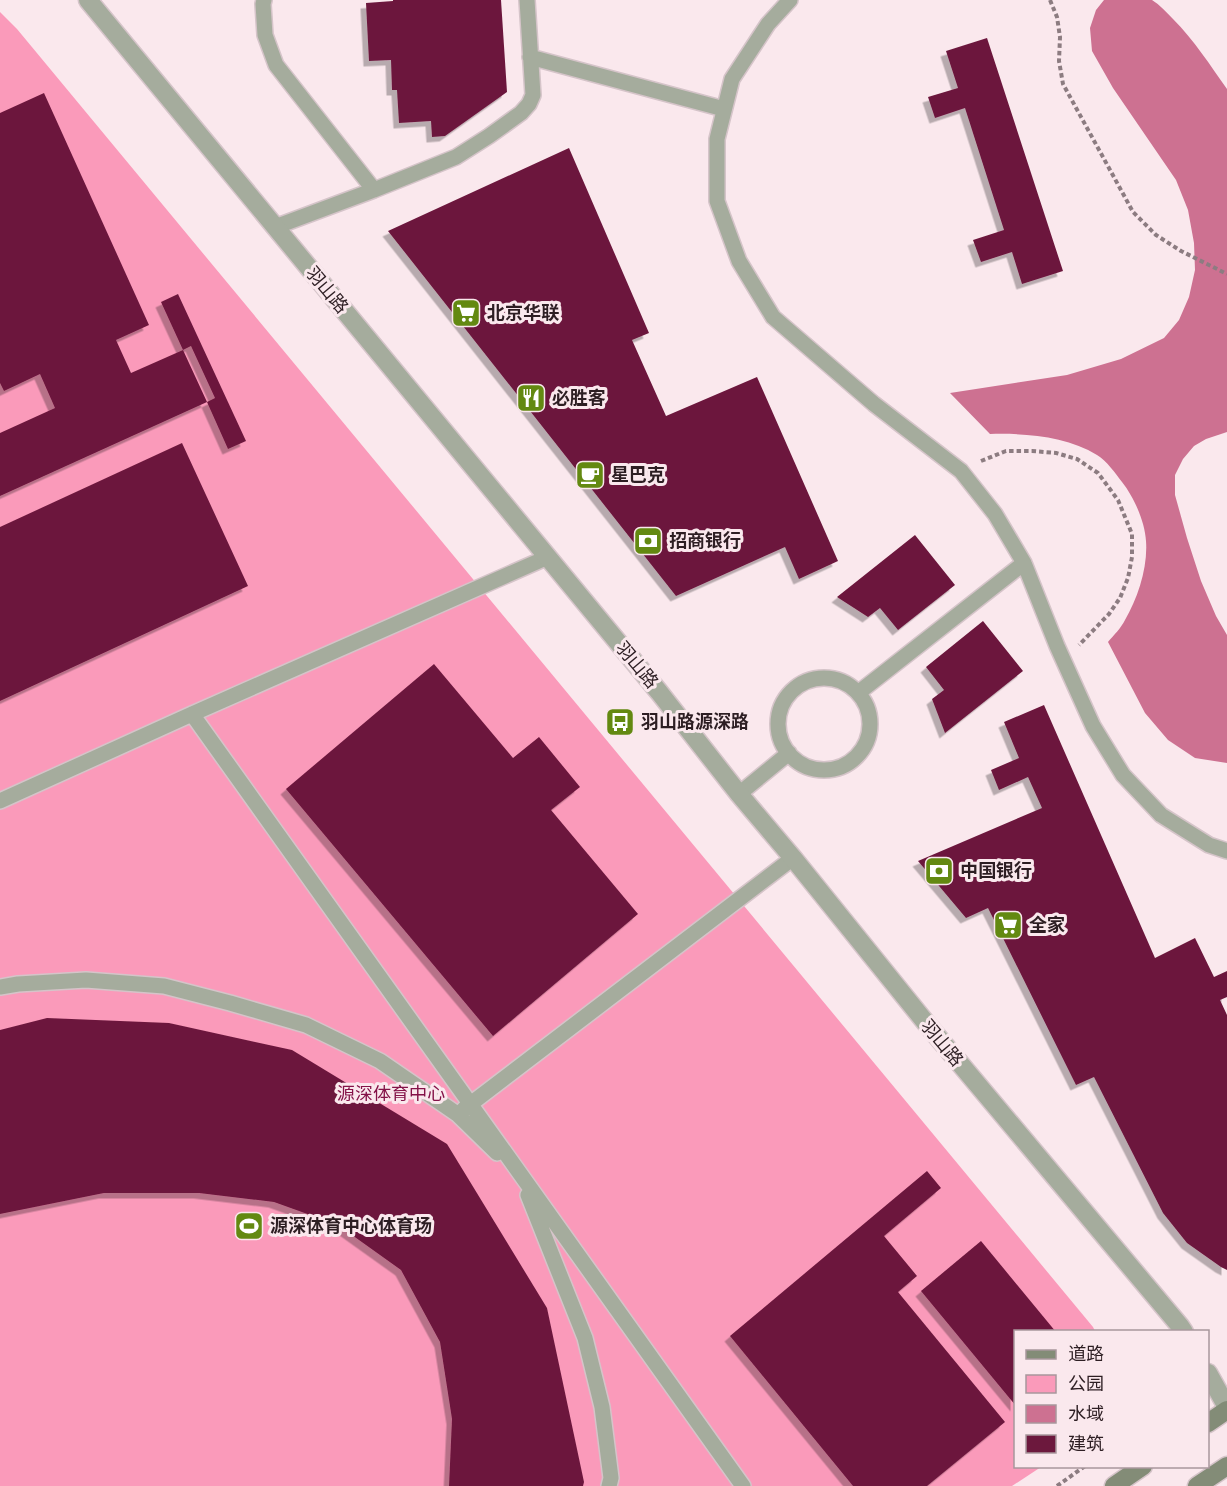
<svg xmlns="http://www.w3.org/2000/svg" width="1227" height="1486" font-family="'Titillium Web','Noto Sans SC',sans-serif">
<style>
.green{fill:#fa9aba}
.water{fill:#cd7191}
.building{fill:#6c183d;filter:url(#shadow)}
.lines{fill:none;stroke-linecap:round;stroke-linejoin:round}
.service-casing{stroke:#d5c4c9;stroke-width:18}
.tertiary-casing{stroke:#d5c4c9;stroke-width:21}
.secondary-casing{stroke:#d5c4c9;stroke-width:21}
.path{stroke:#8c7c81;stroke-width:4;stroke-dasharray:4.5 3;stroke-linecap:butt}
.service{stroke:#a5ac9d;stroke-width:15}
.tertiary{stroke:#a5ac9d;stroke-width:18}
.secondary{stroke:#838c77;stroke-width:18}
.labels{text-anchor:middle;stroke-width:6;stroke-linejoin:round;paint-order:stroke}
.street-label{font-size:18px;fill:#2d1e23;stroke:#fae8ed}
.poi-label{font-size:18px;font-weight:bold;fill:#2d1e23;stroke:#fae8ed;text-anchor:start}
.park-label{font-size:18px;fill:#841248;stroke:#fae8ed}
</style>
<defs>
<filter id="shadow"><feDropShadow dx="-5.5" dy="5.5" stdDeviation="0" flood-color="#0004"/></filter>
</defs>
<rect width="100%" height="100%" fill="#fae8ed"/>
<!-- green -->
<path class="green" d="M0,12L17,29L1093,1327L1095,1331L1016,1332V1466L1041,1467L1012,1486H0Z"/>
<!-- water -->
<path class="water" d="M1104,0H1152C1160,5 1166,12 1173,19C1194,40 1210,65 1227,89V432L1206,439L1194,446L1183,459L1175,475V495L1187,538L1201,581L1216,616L1227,635V763L1195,758L1168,740L1145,713L1108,642C1114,635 1121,628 1125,620C1138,598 1148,567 1146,541C1145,522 1134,497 1122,482C1115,473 1107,461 1097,455C1067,436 1025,433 990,434L950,393L1067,375L1121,359L1164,338L1179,320L1189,297L1195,270L1194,243L1188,210L1176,180L1113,88L1092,51L1090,28L1096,10Z"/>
<!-- building -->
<path class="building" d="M393,0H501L507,92L445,136L432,137L431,121L399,123L397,90H392L391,60L369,61L366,3L393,1Z
M987,38L1063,271L1022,284L1012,252L981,262L973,240L1004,230L965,108L935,118L928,97L958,88L946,51Z
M44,93L149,325L116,340L131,373L183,350L207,402L0,496V433L55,408L40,374L4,391L0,383V113Z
M569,148L649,333L632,340L666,416L757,377L838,561L799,579L785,547L676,596L388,231Z
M178,294L246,441L228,449L207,402L215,398L191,346L183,350L161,302Z
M182,443L248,586L0,701V527Z
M915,535L955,585L898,630L880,608L868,617L837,597Z
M983,621L1023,671L945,733L932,699L944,690L926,667Z
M434,664L513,758L539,737L580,787L551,810L638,914L493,1036L286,789Z
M1044,705L1155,958L1195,938L1214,977L1227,971V997L1220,1000L1227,1015V1270L1221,1267L1187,1243L1163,1213L1094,1077L1076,1085L988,908L966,918L918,861L1042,808L1028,777L999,790L991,770L1019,758L1004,722Z
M47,1018L169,1023L292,1050L447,1144L547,1308L584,1482L583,1486H449L452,1419L440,1342L401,1270L338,1225L274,1202L199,1193H104L0,1214V1030Z
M927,1171L941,1188L884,1236L917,1276L898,1292L1005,1422L927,1486H853L730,1336Z
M981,1241L1056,1332H1016V1406L921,1291Z"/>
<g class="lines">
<!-- service casing -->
<g class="service-casing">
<path id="service" d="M264,0L263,4L265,35L276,65L374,190
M790,0L768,24L732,79L717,139V201L739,261L773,317L874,404L961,471L995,514L1024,563L1057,646L1093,726L1123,775L1161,815L1209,845L1227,851
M530,57L724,109
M275,227L374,190L456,157L489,136L521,113L529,104L533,95L527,0
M778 724a46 46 0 1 1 92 0a46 46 0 1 1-92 0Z
M858,693L1024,563
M192,714C376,971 559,1229 743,1486
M739,794L789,753
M0,801L192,714L548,557
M0,987L18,984L86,980L164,986L230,1003L306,1025L380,1061L457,1114L497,1153
M464,1109L793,858
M528,1195L585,1338L602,1407L611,1478L609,1486"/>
</g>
<!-- tertiary casing -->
<g class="tertiary-casing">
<path id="tertiary" d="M88,0L659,692L739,794L793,858L926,1023L1180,1326L1184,1332
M1208,1373L1227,1407"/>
</g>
<!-- secondary casing -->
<g class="secondary-casing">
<path id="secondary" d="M1208,1423L1227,1410
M1114,1486L1143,1466
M1197,1486L1227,1466"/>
</g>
<!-- path -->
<path class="path" d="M1050,0L1057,17L1060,37L1059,61L1063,84L1133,212L1156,235L1181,251L1227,274
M981,461L1006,451H1032L1056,453L1077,459L1098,473L1118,500L1132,534V557L1128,578L1120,598L1109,614L1079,645
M1057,1486L1085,1466"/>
<!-- service -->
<use href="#service" class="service"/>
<!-- tertiary -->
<use href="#tertiary" class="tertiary"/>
<!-- secondary -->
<use href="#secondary" class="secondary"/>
</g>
<!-- icons -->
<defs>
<g id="supermarket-square" transform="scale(1.5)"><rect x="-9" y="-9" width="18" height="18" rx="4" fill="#638911" stroke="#fae8ed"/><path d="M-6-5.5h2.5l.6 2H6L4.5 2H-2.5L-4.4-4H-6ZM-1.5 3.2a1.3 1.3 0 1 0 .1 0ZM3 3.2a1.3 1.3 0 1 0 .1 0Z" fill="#fff"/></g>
<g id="restaurant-square" transform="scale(1.5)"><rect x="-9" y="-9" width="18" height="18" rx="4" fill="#638911" stroke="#fae8ed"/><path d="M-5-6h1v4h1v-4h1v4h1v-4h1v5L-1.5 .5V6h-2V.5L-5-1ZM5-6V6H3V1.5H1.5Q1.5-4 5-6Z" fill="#fff"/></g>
<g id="cafe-square" transform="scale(1.5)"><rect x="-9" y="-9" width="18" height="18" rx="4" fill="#638911" stroke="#fae8ed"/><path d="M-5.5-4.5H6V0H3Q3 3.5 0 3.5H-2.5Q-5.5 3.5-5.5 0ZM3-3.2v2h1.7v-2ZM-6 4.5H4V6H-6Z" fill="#fff"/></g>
<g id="bank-square" transform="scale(1.5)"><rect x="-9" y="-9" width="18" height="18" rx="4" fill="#638911" stroke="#fae8ed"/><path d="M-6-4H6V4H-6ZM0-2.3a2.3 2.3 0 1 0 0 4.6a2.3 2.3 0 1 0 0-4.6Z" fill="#fff"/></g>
<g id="bus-square" transform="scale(1.5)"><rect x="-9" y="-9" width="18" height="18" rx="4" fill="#638911" stroke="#fae8ed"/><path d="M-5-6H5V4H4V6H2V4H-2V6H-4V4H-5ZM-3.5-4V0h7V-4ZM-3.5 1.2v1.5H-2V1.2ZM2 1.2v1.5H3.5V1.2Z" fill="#fff"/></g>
<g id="stadium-square" transform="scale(1.5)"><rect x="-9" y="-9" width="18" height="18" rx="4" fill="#638911" stroke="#fae8ed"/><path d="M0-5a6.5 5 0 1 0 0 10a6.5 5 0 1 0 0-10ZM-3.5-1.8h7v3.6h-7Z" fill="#fff"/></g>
</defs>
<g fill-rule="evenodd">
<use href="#supermarket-square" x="466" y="313"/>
<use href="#restaurant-square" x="531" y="398"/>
<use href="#cafe-square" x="590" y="475"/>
<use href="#bank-square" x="648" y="541"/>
<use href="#bus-square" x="620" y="722"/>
<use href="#bank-square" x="939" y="871"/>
<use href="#supermarket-square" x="1008" y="925"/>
<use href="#stadium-square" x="249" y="1226"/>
</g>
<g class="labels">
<!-- street labels -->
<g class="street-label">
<text transform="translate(327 290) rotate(50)" y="6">羽山路</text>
<text transform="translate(637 665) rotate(50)" y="6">羽山路</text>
<text transform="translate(942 1043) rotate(50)" y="6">羽山路</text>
</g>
<!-- poi labels -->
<g class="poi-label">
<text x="487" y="319">北京华联</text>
<text x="552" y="404">必胜客</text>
<text x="611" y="481">星巴克</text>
<text x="669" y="547">招商银行</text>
<text x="641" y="728">羽山路源深路</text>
<text x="960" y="877">中国银行</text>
<text x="1029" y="931">全家</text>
<text x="270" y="1232">源深体育中心体育场</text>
</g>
<!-- park labels -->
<g class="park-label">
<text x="391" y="1100">源深体育中心</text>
</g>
</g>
<!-- legend -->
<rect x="1014" y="1330" width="195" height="138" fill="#fae8ed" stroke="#a8979c" stroke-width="1.5"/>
<rect x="1026" y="1350" width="30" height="9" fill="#838c77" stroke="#a8979c" stroke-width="1.5"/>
<text x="1068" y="1360" font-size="18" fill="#2d1e23">道路</text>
<rect x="1026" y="1375" width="30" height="18" fill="#fa9aba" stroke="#a8979c" stroke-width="1.5"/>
<text x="1068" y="1390" font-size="18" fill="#2d1e23">公园</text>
<rect x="1026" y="1405" width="30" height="18" fill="#cd7191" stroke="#a8979c" stroke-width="1.5"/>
<text x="1068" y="1420" font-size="18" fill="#2d1e23">水域</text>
<rect x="1026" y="1435" width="30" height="18" fill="#6c183d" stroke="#a8979c" stroke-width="1.5"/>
<text x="1068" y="1450" font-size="18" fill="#2d1e23">建筑</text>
</svg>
